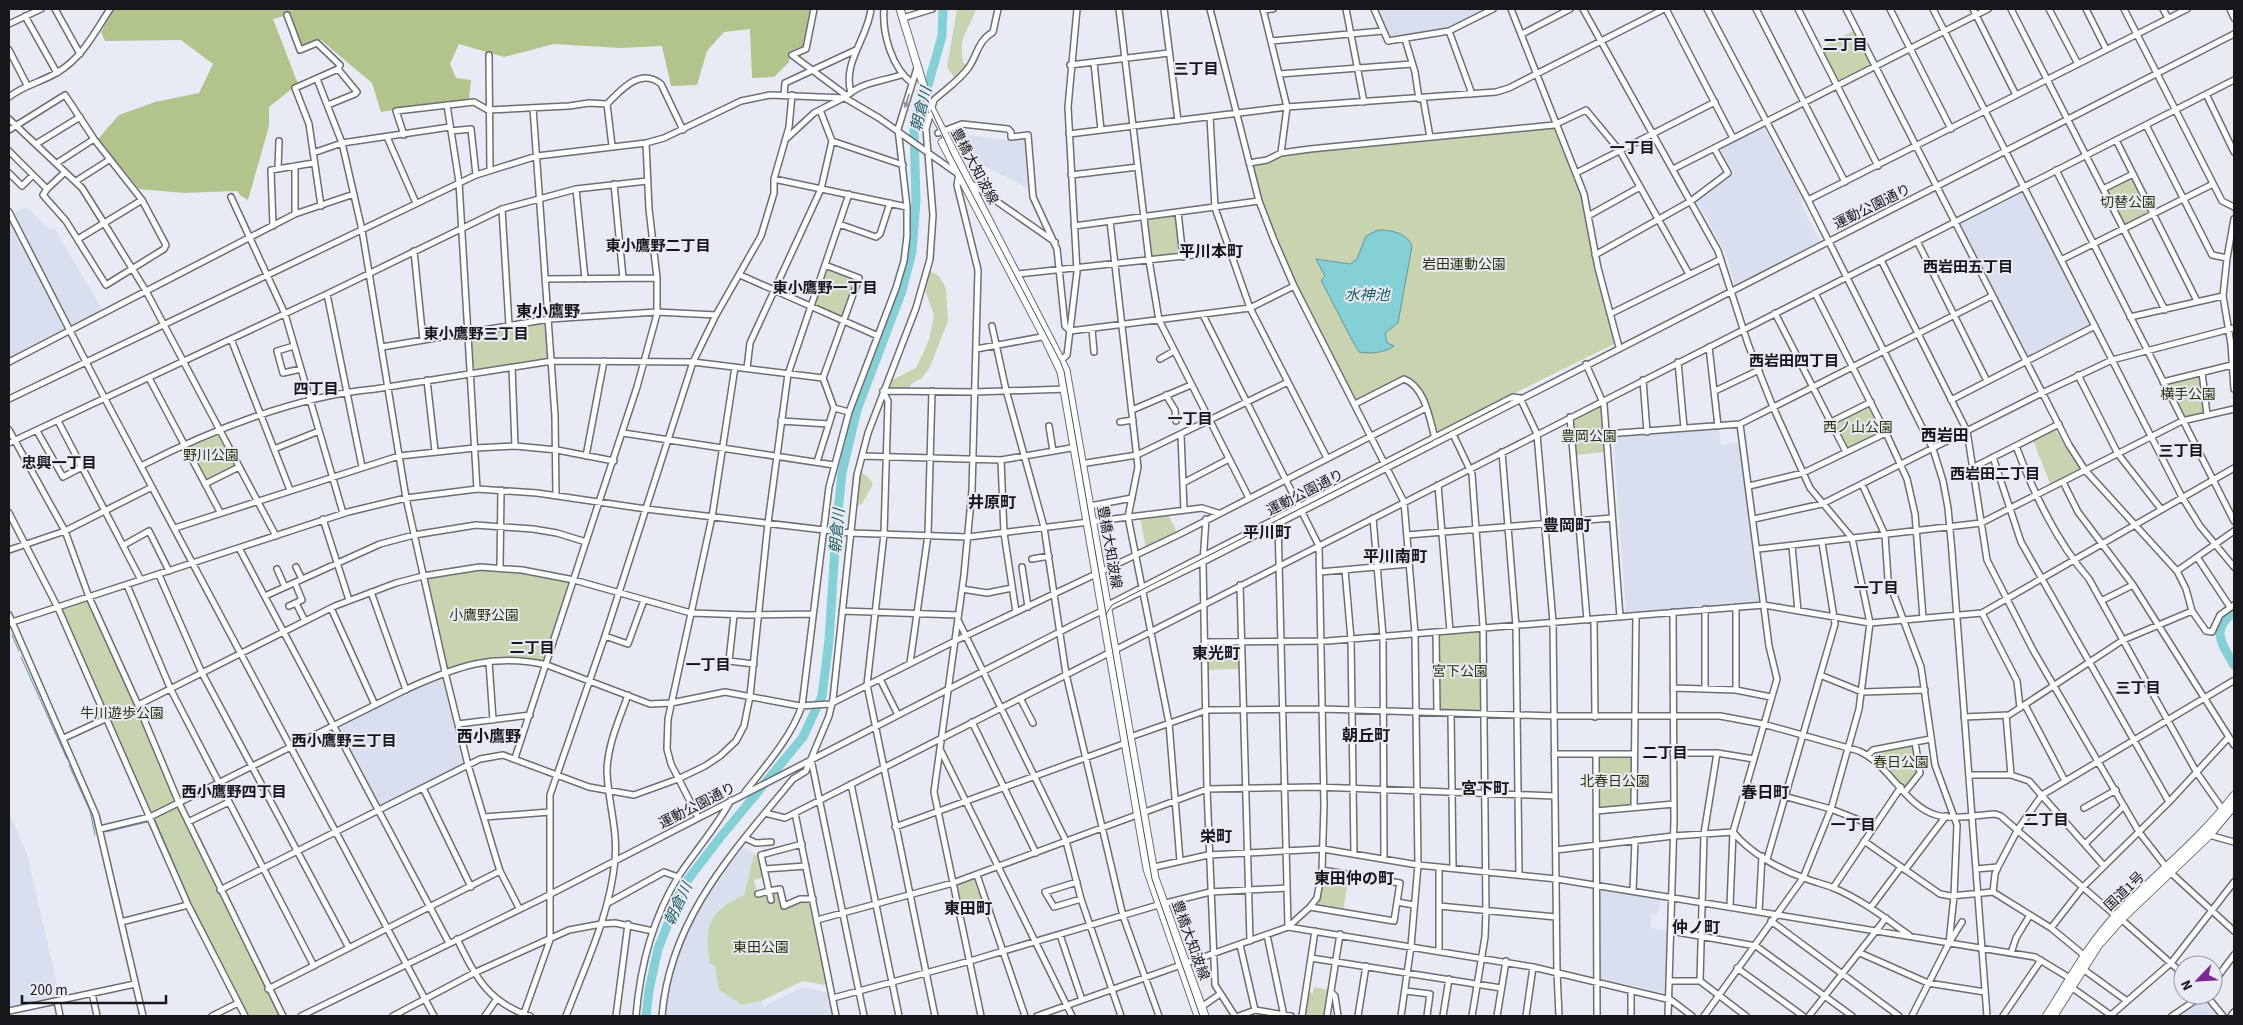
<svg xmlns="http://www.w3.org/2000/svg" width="2243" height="1025" font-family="'Source Sans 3','Noto Sans JP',sans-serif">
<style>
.built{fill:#dadfef}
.green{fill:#c8d3b0}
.forest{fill:#b2c38c}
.water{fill:#84d0d6;stroke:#63989e}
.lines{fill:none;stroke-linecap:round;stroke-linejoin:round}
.stream{stroke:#63989e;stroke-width:1}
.river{stroke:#84d0d6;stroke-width:9}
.minor-casing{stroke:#6b6e75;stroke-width:8}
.major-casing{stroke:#6b6e75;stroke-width:9}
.highway-casing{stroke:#6b6e75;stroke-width:10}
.minor{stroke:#fff;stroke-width:5}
.major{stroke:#fff;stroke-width:7}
.highway{stroke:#fff;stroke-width:8}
.tram{stroke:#4c4e52;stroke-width:1}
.oneway{fill:#969798}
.labels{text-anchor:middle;stroke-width:4;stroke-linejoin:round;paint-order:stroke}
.street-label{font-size:14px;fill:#16171a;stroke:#e9ebf4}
.park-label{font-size:14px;fill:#2a340a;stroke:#e9ebf4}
.neighbourhood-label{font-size:15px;font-weight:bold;fill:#16171a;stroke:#e9ebf4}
.water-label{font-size:15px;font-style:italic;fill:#1b5c61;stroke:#e9ebf4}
.quarter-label{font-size:16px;font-weight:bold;fill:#16171a;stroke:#e9ebf4}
</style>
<rect width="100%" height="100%" fill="#e9ebf4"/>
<!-- built -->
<path class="built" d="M1376,9H1489L1447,30L1389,39Z
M1763,126L1800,194L1803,208L1820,241L1735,286L1727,257L1697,201L1734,174L1720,149Z
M959,129L968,130V135L1008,140L1010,138H1026L1031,190L965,156L966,152L950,140L948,135Z
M2022,191L2092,325L2029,358L2026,356L1959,223Z
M26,207L50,230L54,228L103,310L72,327L13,214Z
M9,218L67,329L9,358Z
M1719,428L1721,445L1741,442L1763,603L1626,613L1613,437Z
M442,675L463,765L380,807L378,806L337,728Z
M9,813L27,854L60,998L9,1009Z
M744,847L754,854L744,895L731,901L715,966L719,990L742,1005L761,1001L764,1006L802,987L808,988L825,992L830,997L834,1016H665L675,967L685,937L711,887Z
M1601,888L1661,898L1658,914H1651V928L1668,930L1666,991L1664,993L1598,978Z
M2203,997L2220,1016H2176Z"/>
<!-- green -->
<path class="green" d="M957,9H976C969,32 958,34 963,63L969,65L955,79L947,67Z
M1855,30L1872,65L1838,83L1820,48Z
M1557,124L1584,194L1616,343L1436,432L1420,392L1404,379L1355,404L1274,240L1249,163L1267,160L1281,153Z
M2131,178H2133L2151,213L2124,226L2106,191Z
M1178,212L1183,257L1152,260L1149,257L1145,220L1149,216Z
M825,265L859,278L844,321L811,306Z
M930,271L939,276L946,288L948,321L930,367L922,378L911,384L910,388H889L890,381L916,368L929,340L934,315L925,291Z
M549,319L552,361L471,373L469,332Z
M2200,375L2205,412L2183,418L2167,383Z
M1601,405L1605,452L1575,455L1572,419Z
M1869,405L1882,431L1847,448L1835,423Z
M2055,429L2081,470L2051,486L2033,440Z
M219,430L239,467L205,484L184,444Z
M861,472L869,478L873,484L862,504L854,507L855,492Z
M1168,514L1177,533L1146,548L1140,517Z
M480,567L574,580L547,665L532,662L480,661L445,672L423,576Z
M89,597L179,803L282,1016H245L206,940L58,608Z
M1479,630L1481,632L1482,710H1440L1438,708V635Z
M1237,645L1239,646L1240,669L1206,670V647Z
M1914,745L1917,774L1906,789L1873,754L1875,751Z
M1599,756L1633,757L1632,804L1630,806L1598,807L1597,758Z
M754,854L759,857L764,877L754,880L758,895L779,890L782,902L791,908L795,903L805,900L812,907L827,983L824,985L803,981L761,1001L742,1005L719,990L715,966L710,964C704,926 708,912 744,895Z
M1324,873L1349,877L1343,910L1320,907L1318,904Z
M974,878L977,880L985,904L962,911L957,884Z
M1314,987L1329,990L1325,1016H1304L1308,992L1313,993Z"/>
<!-- forest -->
<path class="forest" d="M114,9H810L803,46L790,51L789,62L774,77L752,78L750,29L724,32L707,51L697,85L671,86L662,46L620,48L554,44L504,57L459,44L450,64L456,78L471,80L469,99L381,112L372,83L321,40L301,46L291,14L273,19L298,84L269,107V126L248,200L241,196L237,191L184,193L139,189L98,139L119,115L155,102L199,93L213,64L181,40L105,41L101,32Z"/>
<!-- water -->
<path class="water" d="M1378,230C1392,230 1407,233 1412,246L1398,323L1385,333L1387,343L1394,346C1384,353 1371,354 1359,352L1353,342L1321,280L1325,276L1316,259L1350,264L1357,259L1366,236Z"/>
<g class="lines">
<!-- stream -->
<path class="stream" d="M12,635L19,651
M21,657L67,759
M69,765L90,811L95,835
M155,820L190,901
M106,832L147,822
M194,909L248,1016"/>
<!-- river -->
<path class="river" d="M2234,612C2209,630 2223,645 2234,665
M646,1016L649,990L658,949L683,886L719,839L803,737L822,696L829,640L836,532L842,473L857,410L902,291L912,252L916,201L914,130L916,116L928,85L942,36L943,9"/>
<!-- minor casing -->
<g class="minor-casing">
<path id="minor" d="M55,9L80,54
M884,9C882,34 892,68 912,83
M1119,9L1149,260L1159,320L1249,498
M1164,9L1178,121
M1210,9L1259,201L1274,240L1294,286L1404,502L1415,633L1418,865L1411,946L1401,1016
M1263,9L1287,107L1281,153
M1346,9L1364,102
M1374,9L1388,41L1449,31L1493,9
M1511,9L1584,194L1598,268L1619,347
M1583,9L1718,251L1748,344L1773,407L1810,488L1852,538L1870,623L1859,709L1831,809L1803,878L1704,1016
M1666,9L1733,138
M1707,9L1808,200L1933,449L1943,481L1948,508L1952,552L1987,1016
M1756,9L1845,182
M1798,9L1878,166
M1846,9L2069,445L2085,470L2177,571L2186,589L2192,611L2206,631L2212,632L2220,615L2234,605
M1890,9L1951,129
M1933,9L2182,497L2200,526L2234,567
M1973,9L2016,95
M2011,9L2165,310
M2049,9L2078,64
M2086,9L2106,49
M2124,9L2222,201L2234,207
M2163,9L2168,18
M2230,9L2234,18
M1263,10L1273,9
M287,15L300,50L317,43L340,65L338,69
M25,16L57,73
M903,18L932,9
M9,24L41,9
M1449,31L1472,94
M1522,34L1570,9
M1405,39L1415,72L1419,99
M1271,41L1383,31
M9,50L27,85
M489,55L490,170
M1094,63L1101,130
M1070,65L1169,53
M1279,74L1412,64
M317,79L342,143L362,230L406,498L445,672L468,765L495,855L500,871L519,908
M851,93C842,62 868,38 871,9
M849,94C864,82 883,81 901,75
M2206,94L2234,152
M784,95L785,83L856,50
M9,97C24,85 42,82 58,72C82,58 95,32 110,9
M1423,98L1430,137
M607,104L612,146
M447,105L459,182L477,489
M932,107L934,100C945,90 960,80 969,67C978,53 978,41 993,32L998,9
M533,108L555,416L556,496
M1210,117L1215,208L1250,308L1327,458
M9,119L82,188L104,223L146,291L276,536
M2146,125L2212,255L2227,258
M9,130L65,95L94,139L142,200L166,245L164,249L106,285L66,221L43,195L47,189L65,172
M451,131L471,129L476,175
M938,133L962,124L1008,129L1011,132V137L1028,135L1033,197L1057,249L1065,326L1070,331L1250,308L1294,286
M1069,134L1287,107L1496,92L1509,88L1664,9
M404,135L396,111L474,102L488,110L569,106L589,103L607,104C621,90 640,67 661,84L683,130
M387,137L416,203
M786,139L814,113L847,96L792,55L806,49L814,9
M2116,140L2197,301
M832,141L903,165
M36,144L80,117
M9,151L47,189
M313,153L342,143L450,127
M57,163L94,139
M1249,163L1267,160L1281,153L1310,149L1554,125L1586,110L1620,151L1689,274
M295,166V214
M278,169L279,141
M1673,169L1988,9
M2056,170L2234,521
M9,173L22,186L33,175
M1576,173L1715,102
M959,174L957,185L978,270L972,490L964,575L934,792L981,1016
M1071,175L1138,167
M774,179L907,207
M76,181L109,160
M969,182L1055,242
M614,184L623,278
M576,189L585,279
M2103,189L2133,174
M231,197L285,314L343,513
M1808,200L2187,9
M321,206L309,124L295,88L338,69L357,92L355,94L328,105
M502,209L509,325
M9,212L105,399L434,1016
M1178,212L1183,257
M1588,216L1640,187
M2234,219L2227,258L2223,296L2231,344L2234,389
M1110,221L1138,467L1128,517L1169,723L1180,861
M839,224L876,237L880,234L890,203
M273,226L271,170L314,163
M1074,226L1259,201
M78,239L142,200
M1917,241L1987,381
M414,251L423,340
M1595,255L1691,201L1728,173L1714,148
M1881,260L1967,431L1987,560L2033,650L2139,832L2170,872L2234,931
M2061,260L2213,184
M1018,274L1230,251
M740,275L878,336
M546,279L657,278
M1815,293L1886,433L1907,479L1915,514L1923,618
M327,294L362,467
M1775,313L1846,452
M1610,314L1721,259
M2130,317L2223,296
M992,326L1006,390L1044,527L1066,674L1123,916L1159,1016
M1092,329L1094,352
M231,339L290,490
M294,346L277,351L283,373L301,369
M382,347L549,319L657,312L716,315
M1709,347L1718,426
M976,349L1047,336
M1160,359L1174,351
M1060,361L1067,355L1077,272L1068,107L1077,9
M9,362L295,214L354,194
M1678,362L1684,428
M1586,364L1604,405L1620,617
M512,367L515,446
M747,368L750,343L821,189L832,141L820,110
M2202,372L2207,415
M2078,375L2118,454L2161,509
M149,378L220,512
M427,380L435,451
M1643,380L1647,432
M2163,382L2232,365
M1715,391L1759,370
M1166,395L1175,410L1176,421
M1520,398L1537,434L1553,622L1557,972L1559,1016
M9,399L476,175L537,156L646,143L664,138L741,101L770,95L845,98L879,118L958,174
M1951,400L2095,326
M1355,404L1404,379C1426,387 1430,422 1436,442
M834,408L849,412
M1132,410L1191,385
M1570,417L1587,620
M58,421L141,580
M781,421L829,424
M1120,422L1133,420
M1831,422L1871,402
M1049,426L1053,451
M9,430L65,531L89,597L138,705L179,803L283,1016
M1451,430L1472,474L1483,626L1486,911L1485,937L1472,1016
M37,431L63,477L82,467
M623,433L834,465
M1606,434L1740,424L1992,296
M1181,435L1184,510
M9,443L327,294L502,209L576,189L647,181
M2016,446C2034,494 2056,541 2089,579L2197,773L2223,810
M274,449L319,431
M1502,452L1516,626L1519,875
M586,456L604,361
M862,456L1001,460L1077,447
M1993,457L2021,542L2169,802
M1001,460L1004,533L1016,612
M817,462L834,408L823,378L859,278L825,265
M1080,464L1137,455L1288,382
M141,466C211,430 297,396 375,389L552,361L693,362L823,378
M1972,468L2059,424
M2063,482L2078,512L2133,585L2234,745
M1183,483L1229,459
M205,484L239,467
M1862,484L1885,535L1888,579L1921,667L1935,765L1957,825L1954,896L1949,943
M1438,485L1450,631
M1749,486L1803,473L1886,433
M1090,506L1132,498
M9,513L58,608L188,905L245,1016
M1373,518L1383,636L1384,858
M323,519L349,600
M1206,519L1203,562L1207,789L1215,985L1235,1016
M1754,519L1822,504L2042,393L2112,360L2234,328
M1278,522L1288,927
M175,528L399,456L475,448L515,446L557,450L614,461
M1407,535L1612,518
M124,545L149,531L169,571
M1792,546L1798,611
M239,548L449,943
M1758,549L1981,523L2182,421L2234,409
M9,550L65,531L152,487
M2197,557L2230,607
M1032,559L1049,556
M296,567L302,579
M1022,567L1028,607
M500,568L501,490
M277,569L285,587
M1345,570L1351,639L1354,854
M2177,571L2234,531
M1320,572L1409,564
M159,575L202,673L349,948
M127,585L171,690L314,966
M1240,585L1250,941
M962,589L987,593L1012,588
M371,592L406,690
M265,596L380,544L414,535L476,525L533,529L557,533L586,542
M2101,601L2133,585
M296,603L305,621
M289,606L302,600L295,583
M1106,606L1513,397L1520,398
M1736,607V690
M331,608L375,705
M842,611L958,615
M1982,613L2017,681L2020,708
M9,615L96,815L143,1016
M734,615L729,661L754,664
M958,620L1066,841L1081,899L1121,1016
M1594,620L1595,717
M9,623L348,512L406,498L477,489L537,493L646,509L850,533L968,537L1202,508L1218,513
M1436,632L1437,712
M605,636L628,644L644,600
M1205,642L1327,641L1764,605L1870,623L1982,613L2234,468
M489,662L493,720
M910,663L928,535L932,391
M1820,675L1862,692L1925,690
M880,679L898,715
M1673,688L1736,690L1771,697
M1705,688V609
M1020,698L1033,723
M138,705L335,606L396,583L423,576L480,567L522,570L574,580L691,613L748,615L813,614
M2025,705L2065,781
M1451,713L1453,868
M2006,715L2011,775
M1964,717L2009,715L2123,640L2192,611
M972,722L1036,853
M458,724L530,715
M64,738L105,719
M1915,742L1931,739
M940,749L1072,1016
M1673,753H1717L1754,759
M1554,754H1634
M1596,754L1597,1016
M1868,755L1873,750L1915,742L1920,773L1905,792
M515,758L599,502L637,387L657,314V278L649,209L646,143
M1969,775H2011L2029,781L2104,866
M851,784L899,1016
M1747,786L1831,809L1874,826
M423,788L471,887
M745,792C766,765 790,739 802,706L829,487L849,412L896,288L904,261L907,236V207L898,129L917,68
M1634,807L1636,616
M2084,808L2116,790
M1596,811L1674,804
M765,813L785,818L2234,80
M795,813L836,1016
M484,817L550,812
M698,817L671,764L667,749L668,719L712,517L735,367
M188,822L229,802
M895,827L1126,743L1130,737L1207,710L1322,709L1554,716H1720L1763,724L1859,751C1890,765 1905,806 1936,815C1954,820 1976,815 1995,814L2001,816L2116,916
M100,829L150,817L409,688C458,666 493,653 547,665L650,704L671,703L725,692L800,706L830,704L955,641L1178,535L1426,408
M2209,835L2234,842
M745,838L756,843L771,842
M1864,841L1940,894L1951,896L1993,892L2051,928L2085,956
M2085,844L2124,806
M1556,850L1673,836L1733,832C1750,853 1779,869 1804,878C1814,882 1824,884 1834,888C1862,900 1885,918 1909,935
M1767,859L1835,624L1822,543
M1439,867V951
M1150,868L1208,855L1323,849L1418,865L1557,879L2035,957L2073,980
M764,869L806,866
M1976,869L1998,867L2018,829L2042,795L2233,681
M1905,870L1946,816
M977,875L1025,1016
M1077,882L1045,892L1054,907L1081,899
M1833,888L1901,787
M220,890L480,759L503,755L589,787L634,795L678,779L705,766L720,756L736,741L744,726L750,696L768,523L788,374L849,194
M769,891L780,889L784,906L800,899H813
M1633,891L1635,840
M1993,892L1995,874L1998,867
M758,894L769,891
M771,900L761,855L802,844
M1397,902L1414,905
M608,903L664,872L678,877
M1439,906L1556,917
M1730,906L1733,832L1777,679L1769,646L1740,424
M1310,907L1394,921L1400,883L1322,870
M1871,907L1901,867
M1759,912L1762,856
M2121,919L2183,974
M817,920L953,883L1207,789L1317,787L1554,796
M1771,921L1899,1016
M121,922L188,905
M1288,927L1533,967L1671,1000L1692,1016
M2051,928L2083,887L2169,802L2229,737
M1671,931L1756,946L1852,1016
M1060,935L1082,1000
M1267,935L1284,1016
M457,939C476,977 487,1002 530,1016
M1240,945L1255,1010
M1860,953L1928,983L1985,992
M2011,953L2016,938L2030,915
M1311,958L1501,988
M1737,968L1803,1016
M2083,969L2127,1001
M1670,981H1700L1746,1016
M1700,981L1704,834L1717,753
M2213,983L2234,955
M2071,987L2112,1016
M268,989L500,871
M1406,991L1430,994L1427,1016
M1631,991V1016
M1331,992L1335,996L1338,1016
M92,993L97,1016
M2206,995L2223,1016
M833,998L970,961L1158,905L1210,892L1287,888
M57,1001L60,1016
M1200,1008L1220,994
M9,1011L135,984
M212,1016L238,1003
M301,1016L543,898L1075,624L1203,562L2234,34
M393,1016L474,973L569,930L601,924L615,923L653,931
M485,1016L496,1000
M523,1016L550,940V795L605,636L693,362L716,315L761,236L774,193V179L789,127L792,95
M566,1016C585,966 610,915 615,860C618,830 608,802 607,772C607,746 619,720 628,695
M616,1016L628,924
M636,1016C640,968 653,918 678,877C695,851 716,828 731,800
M662,1016C670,918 734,851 793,779L806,771L810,760
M864,1016L811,759L829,716L833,699L857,475L868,433L916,308L930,259L933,215L926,129L930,115
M935,1016L867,685L884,534L888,401L883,391L974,392L1067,389
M1037,1016L1288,927L1310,907L1317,898L1322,870L1324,806L1319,546L1203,315
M1239,1016L1255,1010L1291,1016
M1302,1016L1315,931
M1327,1016L1340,934
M1358,1016L1366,966
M1443,1016L1449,979
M1497,1016L1506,961
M1526,1016L1533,967
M1668,1016L1674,820L1673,612
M1809,1016L1886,918
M1912,1016L1949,943L1962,922
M2003,1016L2041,960
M2110,1016L2171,963L2234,882
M2172,1016L2203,995
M2231,1016L2234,1012"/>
</g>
<!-- major casing -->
<g class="major-casing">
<path id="major" d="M900,9L929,104L1066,370L1155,878L1205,1016
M942,142L1044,336L1061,372L1147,869L1198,1016"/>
</g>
<!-- highway casing -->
<g class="highway-casing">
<path id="highway" d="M2047,1016C2069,982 2088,946 2116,916C2155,875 2200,841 2234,796
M2053,1016L2098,945L2121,919L2209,835L2234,805"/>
</g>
<!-- minor -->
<use href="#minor" class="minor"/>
<!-- major -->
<use href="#major" class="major"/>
<!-- highway -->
<use href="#highway" class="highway"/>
<!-- tram -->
<path class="tram" d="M931,110L952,156L1060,361L1064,371L1152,879L1200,1016
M1106,614L1112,605L1510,401"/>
</g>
<!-- one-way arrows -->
<defs><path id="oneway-solid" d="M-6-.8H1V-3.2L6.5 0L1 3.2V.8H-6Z" transform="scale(1.25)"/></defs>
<use class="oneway" href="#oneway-solid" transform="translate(907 101) rotate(106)"/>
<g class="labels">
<!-- street labels -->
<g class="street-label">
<text transform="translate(975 166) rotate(62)" y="5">豊橋大知波線</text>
<text transform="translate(1872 206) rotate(-26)" y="5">運動公園通り</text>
<text transform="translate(1305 492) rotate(-27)" y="5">運動公園通り</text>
<text transform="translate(1110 547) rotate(80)" y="5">豊橋大知波線</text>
<text transform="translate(697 805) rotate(-27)" y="5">運動公園通り</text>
<text transform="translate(2124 891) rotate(-44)" y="5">国道1号</text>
<text transform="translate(1191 940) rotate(70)" y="5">豊橋大知波線</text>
</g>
<!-- park labels -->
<g class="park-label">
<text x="2128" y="207">切替公園</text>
<text x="1464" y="269">岩田運動公園</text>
<text x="2188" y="399">横手公園</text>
<text x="1858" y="432">西ノ山公園</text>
<text x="1589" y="441">豊岡公園</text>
<text x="211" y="460">野川公園</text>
<text x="484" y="620">小鷹野公園</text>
<text x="1460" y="676">宮下公園</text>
<text x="122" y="718">牛川遊歩公園</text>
<text x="1901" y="767">春日公園</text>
<text x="1615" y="786">北春日公園</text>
<text x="761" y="952">東田公園</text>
</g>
<!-- neighbourhood labels -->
<g class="neighbourhood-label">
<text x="1845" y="50">二丁目</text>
<text x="1196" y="74">三丁目</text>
<text x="1632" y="153">一丁目</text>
<text x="658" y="251">東小鷹野二丁目</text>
<text x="1968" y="272">西岩田五丁目</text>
<text x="825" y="293">東小鷹野一丁目</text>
<text x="476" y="339">東小鷹野三丁目</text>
<text x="1794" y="366">西岩田四丁目</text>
<text x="316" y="394">四丁目</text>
<text x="1190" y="424">一丁目</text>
<text x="2181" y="456">三丁目</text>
<text x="59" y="468">忠興一丁目</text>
<text x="1995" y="479">西岩田二丁目</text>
<text x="1876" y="593">一丁目</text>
<text x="532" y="653">二丁目</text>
<text x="708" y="670">一丁目</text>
<text x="2138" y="693">三丁目</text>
<text x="344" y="746">西小鷹野三丁目</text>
<text x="1665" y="758">二丁目</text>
<text x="234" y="797">西小鷹野四丁目</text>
<text x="2046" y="825">二丁目</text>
<text x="1853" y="830">一丁目</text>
</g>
<!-- water labels -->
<g class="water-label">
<text transform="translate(921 109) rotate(-76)" y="5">朝倉川</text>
<text x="1367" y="300">水神池</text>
<text transform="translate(837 531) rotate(-85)" y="5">朝倉川</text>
<text transform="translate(678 904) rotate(-65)" y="5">朝倉川</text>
</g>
<!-- quarter labels -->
<g class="quarter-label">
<text x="1211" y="257">平川本町</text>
<text x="548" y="317">東小鷹野</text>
<text x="1945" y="441">西岩田</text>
<text x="992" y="508">井原町</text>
<text x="1567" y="531">豊岡町</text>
<text x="1267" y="538">平川町</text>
<text x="1395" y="562">平川南町</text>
<text x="1216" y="659">東光町</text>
<text x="1366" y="741">朝丘町</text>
<text x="489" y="742">西小鷹野</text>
<text x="1485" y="794">宮下町</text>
<text x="1765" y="798">春日町</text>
<text x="1216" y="842">栄町</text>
<text x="1354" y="884">東田仲の町</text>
<text x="968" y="914">東田町</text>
<text x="1696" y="933">仲ノ町</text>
</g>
</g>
<!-- border -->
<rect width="2243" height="1025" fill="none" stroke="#16171a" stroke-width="20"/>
<!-- north arrow -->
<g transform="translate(2198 980) rotate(245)"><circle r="24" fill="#e9ebf4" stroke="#95969d"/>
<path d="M0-4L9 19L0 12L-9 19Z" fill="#7d2694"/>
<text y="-8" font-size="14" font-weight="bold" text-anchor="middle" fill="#16171a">N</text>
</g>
<!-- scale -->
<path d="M22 995v8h144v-8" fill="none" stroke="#16171a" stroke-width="2.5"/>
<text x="30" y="995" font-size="15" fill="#16171a" stroke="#e9ebf4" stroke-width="4" paint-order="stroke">200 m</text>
</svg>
